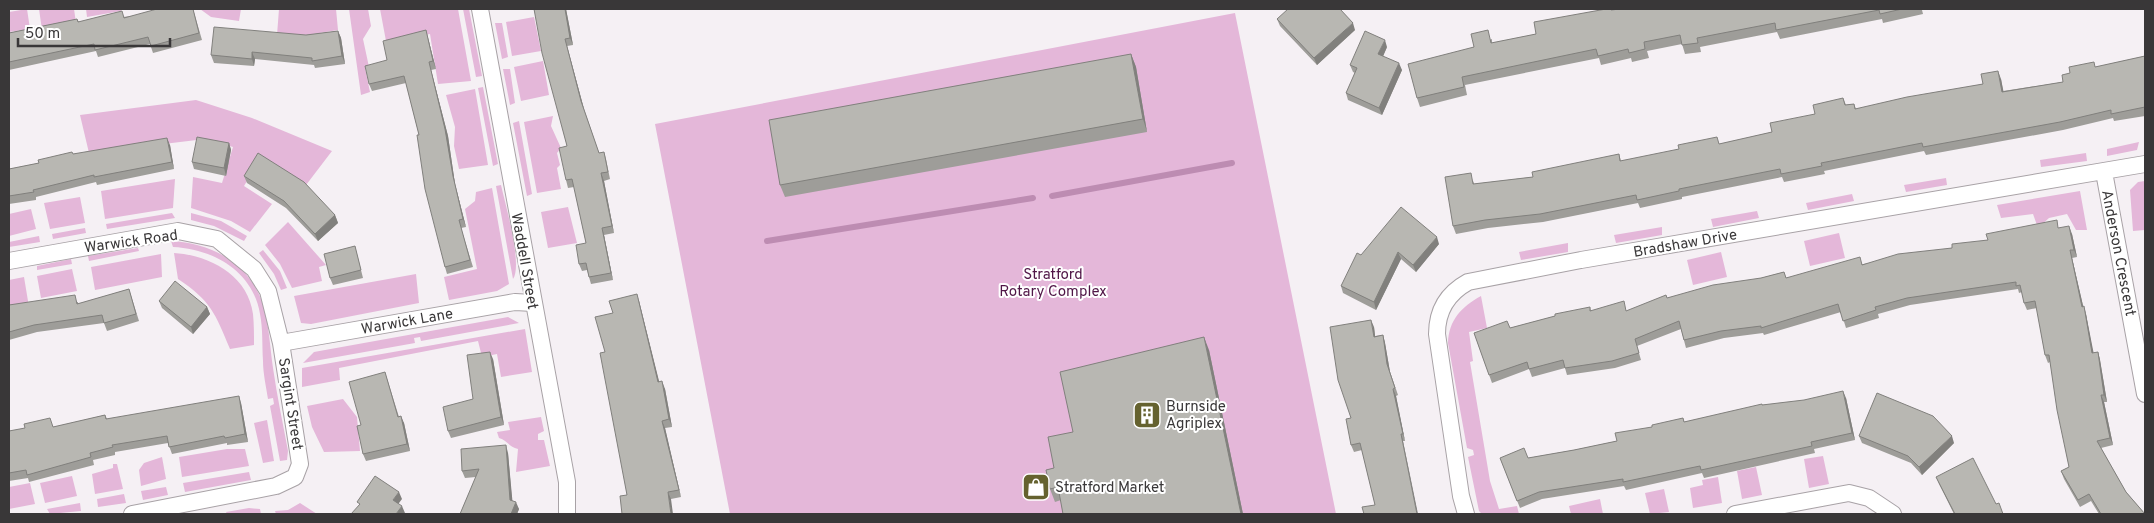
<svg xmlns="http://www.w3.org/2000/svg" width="2154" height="523" font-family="Overpass,sans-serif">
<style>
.green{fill:#e4b7d9}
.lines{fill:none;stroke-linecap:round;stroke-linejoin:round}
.stream{stroke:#bd8cb2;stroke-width:6}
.minor-casing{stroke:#a8a2a6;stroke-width:18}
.minor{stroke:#fff;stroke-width:16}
.wall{fill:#9e9d99}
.shaded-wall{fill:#81807d}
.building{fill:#b8b7b2;stroke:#81807d}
.labels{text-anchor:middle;stroke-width:4;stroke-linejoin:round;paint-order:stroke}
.street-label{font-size:15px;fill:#393738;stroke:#fff}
.park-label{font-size:15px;fill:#501647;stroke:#fff}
.poi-label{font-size:15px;fill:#393738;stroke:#fff;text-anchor:start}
</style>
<rect width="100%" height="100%" fill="#f5f0f4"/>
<!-- green -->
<path class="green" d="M27,9L30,29L9,32V12Z
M39,9H74L76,23L42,30Z
M86,9H121V11L87,17Z
M200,9H241L239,21L211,17Z
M279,9H336L338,30L301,36L277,35Z
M349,9H368L371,26L363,39L369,67L365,68L370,92L361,95Z
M380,9H458L471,81L438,84L430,34L386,41Z
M463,9H469L482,76L476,77Z
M1235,13L1336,514H730L655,124Z
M534,17L541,51L512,56L506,22Z
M495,23H502L508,57L502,59Z
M543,61L549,95L521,101L514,67Z
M503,69H510L515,103L510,105Z
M483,87L498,164L493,166L478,88Z
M475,89L488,165L459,169L454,146L455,127L446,95Z
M196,100L252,118L332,151L303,189L261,158L244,186L272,204L250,232L231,221L191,208L193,177L222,183L233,147L205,139L89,153L80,115Z
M553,116L551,126L561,148L557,153L560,165L557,168L561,189L537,193L524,122Z
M519,121L532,194L527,196L513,123Z
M2139,142L2137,150L2107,156V149Z
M2086,153L2087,161L2041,167L2040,160Z
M1946,178L1947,185L1906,192L1904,185Z
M175,179L173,208L105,219L101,191Z
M2145,181V230L2133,231L2130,190L2138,182Z
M501,185C505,203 523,265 513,279L496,186Z
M492,188L509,284L497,291L449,300L444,277L477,269L465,209L475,201L476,192Z
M2080,191L2087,230H2076L2067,214L2049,218L2038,228L2033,214L2001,218L1997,205Z
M1852,194L1854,201L1808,210L1806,203Z
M80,197L85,223L50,229L44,203Z
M568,207L577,243L548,248L541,212Z
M31,209L36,229L9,236V214Z
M1757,211L1759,218L1713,227L1711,219Z
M172,213L175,218L107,229L106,224Z
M191,213L221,221L247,236L244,241L214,226L191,220Z
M288,222L326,265L319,267L322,281L292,288L280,264L265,245Z
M1662,227V235L1616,243L1614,235Z
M85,228L86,233L53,239L52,234Z
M1839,233L1845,258L1810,266L1804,241Z
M39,236L40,242L9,247V242Z
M171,241C212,243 249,263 263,304C269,324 270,347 273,368C277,396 283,424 288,451L287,460L280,461L270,406L274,404L273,398L268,399C266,386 263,373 263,361C262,345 263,329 260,314C253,271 213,249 173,247Z
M1568,243V252L1521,260L1519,252Z
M138,248L139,251L89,261L88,256Z
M263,250L280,271L287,288L281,290L274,274L259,253Z
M1721,252L1727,277L1693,285L1687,260Z
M174,253C209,255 248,275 253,314C254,324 254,335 254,345L230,349C215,313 211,301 178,279Z
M161,254L162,277L95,290L91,267Z
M71,259L72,264L37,270V266Z
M72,269L77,291L41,298L37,276Z
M416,274L419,303L311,324L301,323L294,296Z
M24,277L29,307L9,311V280Z
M1481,296L1487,328L1469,332L1473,361L1470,362L1490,481L1499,509L1517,506L1519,514H1482L1479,511L1468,457L1474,455L1473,450L1467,448L1448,343C1449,320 1461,307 1481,296Z
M508,317L519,323L421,341L420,337L414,338L415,343L303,363L314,352Z
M525,329L532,372L501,377L497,354L482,357L478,341L339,368L340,380L302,387V368Z
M343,399L357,417L360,451L324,452L312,427L307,406Z
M541,417L544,431L538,434V440H544L550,466L516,472L518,449C509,447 507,440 499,438L497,432L510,430L508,422Z
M267,420L274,461L263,463L254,423Z
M227,449H245L249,466L182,477L179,457Z
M1823,456L1829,484L1809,488L1804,459Z
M162,457L166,479L141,486L139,470L144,463Z
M113,464H117L123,489L95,494L92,474L113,468Z
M1756,467L1762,495L1742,499L1737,471Z
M249,472L251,480L185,492L183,483Z
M72,476L77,496L45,503L40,483Z
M1718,477L1722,503L1693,508L1690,488L1703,485L1702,480Z
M30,483L35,504L9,509V487Z
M166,487L168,495L143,500L141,491Z
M1664,489L1669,512L1650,514L1645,493Z
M124,494L126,503L98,507L97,499Z
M1600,499L1603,514H1571L1569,506Z
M80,503L81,511L50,514L47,509Z
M300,503L317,514H276L275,511L288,510Z
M249,508L260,509L261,514H227L226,512Z"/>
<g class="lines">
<!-- stream -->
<path class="stream" d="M1052,196L1232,163
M767,241L1033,198"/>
<!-- minor casing -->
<g class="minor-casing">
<path id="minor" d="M480,9L567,482V514
M2104,172L2145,394
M9,261L178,231L217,239L254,269L268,291L281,343L300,464L295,477L276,486L132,514
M281,343L515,302L533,303
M1466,514L1461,496L1437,334C1437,310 1448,293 1468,282L1581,260L2145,164
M1735,514L1849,493L1869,498L1893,514"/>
</g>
<!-- minor -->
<use href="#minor" class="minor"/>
</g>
<!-- wall -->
<path class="wall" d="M193,9L202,40L153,53L150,44L98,57L96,51L9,70V33L77,19L79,22Z
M534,9H566L573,45L567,46L584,109L599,153L604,152L606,159L610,179L604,181L614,233L604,235L613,280L591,284L587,270L582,271L579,264L586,243L574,187L568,188L566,180L567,146Z
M1620,9H1932L1922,10L1923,14L1883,23L1882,19L1780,39L1777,32L1700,47L1701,52L1685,54L1682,44L1647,51L1649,58L1632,62L1631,58L1601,65L1599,58L1465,85L1467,95L1420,107L1417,98L1474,47L1492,39V43L1536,34L1611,10Z
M1277,19L1355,30L1317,65L1280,26Z
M426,30L428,38L436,69L431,70L448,136L455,184L466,227L461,228L473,267L447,274L445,267L419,135L406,83L372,91L369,84L387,60Z
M338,31L341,38L345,64L315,68L314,65L255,59L254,66L214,63L211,55L306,35Z
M1387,47L1383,56L1402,70L1382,115L1348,100L1346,93L1355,73L1353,72L1350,65Z
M1131,54L1136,67L1147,132L785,197L780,185Z
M2145,56V116L2114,121L2113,118L2063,130L1926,155L1924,151L1824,171L1825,174L1784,182L1782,177L1682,197V199L1640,208L1638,203L1543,222L1488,228L1456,234L1453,226L1474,181V184L1533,177L1619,154L1621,161L1720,144L1772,132L1815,114L1843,98L1846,105L1854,104L1856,109L1983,84L2001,79L2003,91L2063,82L2096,67Z
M229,143L231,150L226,176L194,169L192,162Z
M170,145L174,169L97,185L96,182L36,197V200L9,204V169L39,163L73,154Z
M244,176L335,215L338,223L318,241L286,208L247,183Z
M2059,228L2072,234L2077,257L2072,258L2083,306L2086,314L2093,353L2098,352L2100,360L2107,402H2104L2113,445L2101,448L2126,492L2145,514H2099L2091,501L2080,507L2064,479L2061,471L2069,467L2050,362L2048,363L2045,355L2037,308L2027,310L2024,303L2022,292L2019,293L2018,289L1910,305L1878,314L1879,318L1846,328L1841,312L1764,335L1763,333L1724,338L1686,348L1681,329L1637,346L1641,360L1615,368L1567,375L1565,368L1532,377L1529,369L1492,383L1474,333L1510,328L1590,307L1591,311H1627L1667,298L1761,278L1784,272L1786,278L1952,248L1988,240Z
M1439,244L1416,272L1401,259L1376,310L1343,293L1341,286L1361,255Z
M355,246L363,278L333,285L330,278Z
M129,289L139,321L107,331L104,323L37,332L9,340V305L78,302V304Z
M159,301L207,307L210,314L193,334L162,308Z
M639,301L659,382L665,389L672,427L665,428L681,497L671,499L627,495L605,352L613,313Z
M1374,327L1375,336L1383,335L1385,343L1390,372L1398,395L1396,396L1405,441H1403L1375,505L1362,450L1354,452L1351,445V418Z
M1209,350L1243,514H1063L1061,500L1055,502L1050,489L1073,432Z
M493,359L504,425L451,438L448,431L473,399Z
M385,372L399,417L404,423L410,451L366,461L363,454L361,425Z
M1846,398L1855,440L1814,449L1815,453L1704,478L1702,473L1626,490L1624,486L1542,499L1520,508L1500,458H1528L1574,450L1617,441L1652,427L1683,418L1684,422L1763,405Z
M241,403L248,442L227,445V443L172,454L168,443L115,452V455L93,460L94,465L29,482L28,478L9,481V431L54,427L105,415L107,419Z
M1859,436L1954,443L1922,475L1911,463L1862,443Z
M508,453L512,501L519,509L517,514H460L476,477L465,478L462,471Z
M1936,477L1996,504L2003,514H1954L1939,484Z"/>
<!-- shaded-wall -->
<path class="shaded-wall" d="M565,9H566L573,45L570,38Z
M1353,23L1355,30L1317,65L1314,58Z
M426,30L428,38L436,69L433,61Z
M338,31L341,38L345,64L342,56Z
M565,39L567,46L584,109L581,101Z
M1385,40L1387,47L1381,61L1378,54Z
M252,52L255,59L254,66L252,59Z
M1131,54L1136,67L1147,132L1143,119Z
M429,62L431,70L448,136L455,184L466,227L463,219L453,176Z
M1399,63L1402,70L1382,115L1379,108Z
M1998,71L2001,79L2005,99L2002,92Z
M167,138L170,145L174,169L172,162Z
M229,143L231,150L226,176L224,168Z
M601,173L604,181L614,233L612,226Z
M335,215L338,223L318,241L315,234Z
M2069,226L2072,234L2077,257L2074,250Z
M602,228L604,235L613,280L611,273Z
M1437,237L1439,244L1416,272L1413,265Z
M2070,250L2072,258L2085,314L2082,307Z
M1398,252L1401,259L1376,310L1374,302Z
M637,294L639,301L661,389L658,382Z
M2084,306L2086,314L2095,360L2092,353Z
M207,307L210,314L193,334L191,327Z
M1371,320L1374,327L1376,344L1374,337Z
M1383,335L1385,343L1390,372L1398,395L1387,364Z
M1204,337L1209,350L1243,514H1241Z
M490,352L493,359L504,425L501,417Z
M2098,352L2100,360L2107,402L2104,395Z
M662,381L665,389L672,427L669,419Z
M1393,389L1396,396L1405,441L1403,434Z
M1843,391L1846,398L1855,440L1852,433Z
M2101,395L2104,402L2113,445L2110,438Z
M239,396L241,403L248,442L245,434Z
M401,416L404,423L410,451L407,444Z
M662,421L665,428L681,497L679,490Z
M1401,434L1403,441L1418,514H1417Z
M1952,436L1954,443L1922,475L1919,467Z
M506,445L508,453L513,507L510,500Z
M399,492L402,499L396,507L393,500Z
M668,492L671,499L673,514H671Z
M516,502L519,509L517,514H511Z
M402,506L405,513L404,514H396Z"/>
<!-- building -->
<path class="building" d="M157,9H193L199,33L151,46L148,37L95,50L94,44L9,62V33L77,19L78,22L122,11L124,18Z
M534,9H565L570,38L565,39L581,101L599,153L604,152L608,172L601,173L612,226L602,228L611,273L589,277L586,263L579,264L576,245L586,243L572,179L566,180L559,148L567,146L542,53Z
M1288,9H1340L1353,23L1314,58L1277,19Z
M1606,9H1610L1611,10L1620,9H1902L1880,14L1879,10L1776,30L1775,23L1697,38L1698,43L1682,45L1680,35L1644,42L1645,49L1629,53L1628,49L1598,56L1596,49L1462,77L1464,87L1417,98L1408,64L1474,47L1471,34L1488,30L1491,43L1536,34L1534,22Z
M214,27L306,35L338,31L342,56L312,61V58L252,52V59L211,55Z
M426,30L433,61L429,62L445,129L453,176L463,219L459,220L470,260L445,267L425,189L417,135H419L404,76L369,84L365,66L387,60L383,41Z
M1365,31L1385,40L1378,54L1399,63L1379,108L1346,93L1357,68L1350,65Z
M1131,54L1143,119L780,185L769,120Z
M2145,56V107L2111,114V110L2060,122L1923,147L1922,143L1821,163L1822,166L1781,174L1780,169L1679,189V191L1637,200L1636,195L1540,214L1485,220L1453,226L1445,177L1471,173L1473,184L1533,177L1532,172L1619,154L1620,161L1679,149L1678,145L1717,137L1719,144L1772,132L1770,123L1815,114L1813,105L1843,98L1845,105L1854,104L1855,109L1907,97L1983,84L1981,74L1998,71L2002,92L2063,82L2062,75L2070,73L2069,67L2094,62L2095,67Z
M197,137L229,143L224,168L192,162Z
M167,138L172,162L94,177V175L33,190L34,192L9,196V169L39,163L38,160L72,152L73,154Z
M258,153L304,182L335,215L315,234L284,201L244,176Z
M1401,207L1437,237L1413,265L1398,252L1374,302L1341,286L1357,253L1361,255Z
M2057,220L2058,228L2069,226L2074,250H2070L2082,307L2084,306L2092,353L2098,352L2104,395H2101L2110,438L2097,441L2126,492L2145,514H2101L2089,494L2078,500L2061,471L2069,467L2057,410L2049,355H2045L2035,301L2024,303L2020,285L2016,286V282L1907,298L1875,307L1876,310L1843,321L1838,304L1761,328V326L1721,331L1684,340L1679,321L1635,339L1639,353L1612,361L1565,368L1563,360L1529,369L1527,362L1489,375L1474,333L1507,321L1510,328L1555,316V314L1590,307V311L1624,301L1626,311L1666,295L1667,298L1713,285L1761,278L1784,272L1786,278L1860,257L1862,265L1898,254L1952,248V244L1988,240L1986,234Z
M355,246L361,270L330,278L324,254Z
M175,281L207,307L191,327L159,301Z
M129,289L136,314L104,323L102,315L34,325L9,332V305L75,295L77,304Z
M637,294L658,382L662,381L669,419L662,421L679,490L668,492L671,514H622L620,496L627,495L600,353L605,352L595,317L613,313L609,301Z
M1371,320L1374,337L1383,335L1387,364L1395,388L1393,389L1403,434H1401L1417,514H1364L1362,507L1375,505L1360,443L1351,445L1346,419L1351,418L1338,380L1330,327Z
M1204,337L1241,514H1063L1058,487L1050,489L1046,470L1054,468L1048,437L1073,432L1060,372Z
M490,352L501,417L448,431L443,407L473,399L467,355Z
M385,372L398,417L401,416L407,444L363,454L357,426L361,425L349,382Z
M1843,391L1852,433L1811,442L1812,446L1701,470L1700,466L1623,482V479L1539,492L1517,501L1500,458L1524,448L1528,458L1574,450L1617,441L1615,433L1652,427V425L1683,418L1684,422L1762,404V405L1804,400Z
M1877,393L1933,416L1952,436L1919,467L1908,456L1859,436Z
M239,396L245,434L225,438L224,436L169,447L167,436L112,445L113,447L90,453L91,457L27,475L26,470L9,473V431L25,428L24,424L50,418L53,427L105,415L106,419Z
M506,445L510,500L516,502L511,514H460L479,469L462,471L461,449Z
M1973,458L1996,504L1999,503L2003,514H1955L1936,477Z
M375,476L399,492L393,500L402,506L396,514H351L360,504L357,502Z"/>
<!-- icons -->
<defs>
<g id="building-square" transform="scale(1.4375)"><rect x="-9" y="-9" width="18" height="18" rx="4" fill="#65622f" stroke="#fff"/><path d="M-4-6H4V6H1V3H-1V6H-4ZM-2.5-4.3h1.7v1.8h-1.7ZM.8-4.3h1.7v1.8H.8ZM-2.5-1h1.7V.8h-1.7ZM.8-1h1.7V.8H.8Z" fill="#fff"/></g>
<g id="shop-square" transform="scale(1.4375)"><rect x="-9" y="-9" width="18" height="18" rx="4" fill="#65622f" stroke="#fff"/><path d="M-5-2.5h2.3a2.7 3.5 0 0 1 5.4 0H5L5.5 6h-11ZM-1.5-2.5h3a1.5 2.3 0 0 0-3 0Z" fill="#fff"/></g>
</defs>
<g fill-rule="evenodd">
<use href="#building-square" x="1147" y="415"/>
<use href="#shop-square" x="1036" y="487"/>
</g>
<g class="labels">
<!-- street labels -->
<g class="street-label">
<text transform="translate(131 241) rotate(-8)" y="5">Warwick Road</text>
<text transform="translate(1685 243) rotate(-10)" y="5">Bradshaw Drive</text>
<text transform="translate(2119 253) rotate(79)" y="5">Anderson Crescent</text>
<text transform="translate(525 261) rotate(80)" y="5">Waddell Street</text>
<text transform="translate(407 321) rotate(-10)" y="5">Warwick Lane</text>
<text transform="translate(291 404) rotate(81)" y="5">Sargint Street</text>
</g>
<!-- park labels -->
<g class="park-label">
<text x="1053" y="279">Stratford<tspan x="1053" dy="17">Rotary Complex</tspan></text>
</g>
<!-- poi labels -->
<g class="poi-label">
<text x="1166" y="411">Burnside<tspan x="1166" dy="17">Agriplex</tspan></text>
<text x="1055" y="492">Stratford Market</text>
</g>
</g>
<!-- border -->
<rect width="2154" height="523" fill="none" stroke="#393738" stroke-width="20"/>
<!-- scale -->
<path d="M18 38v8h152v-8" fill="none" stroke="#393738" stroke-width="2.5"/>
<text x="25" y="38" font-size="15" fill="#393738" stroke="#ffffff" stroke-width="4" paint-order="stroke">50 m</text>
</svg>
